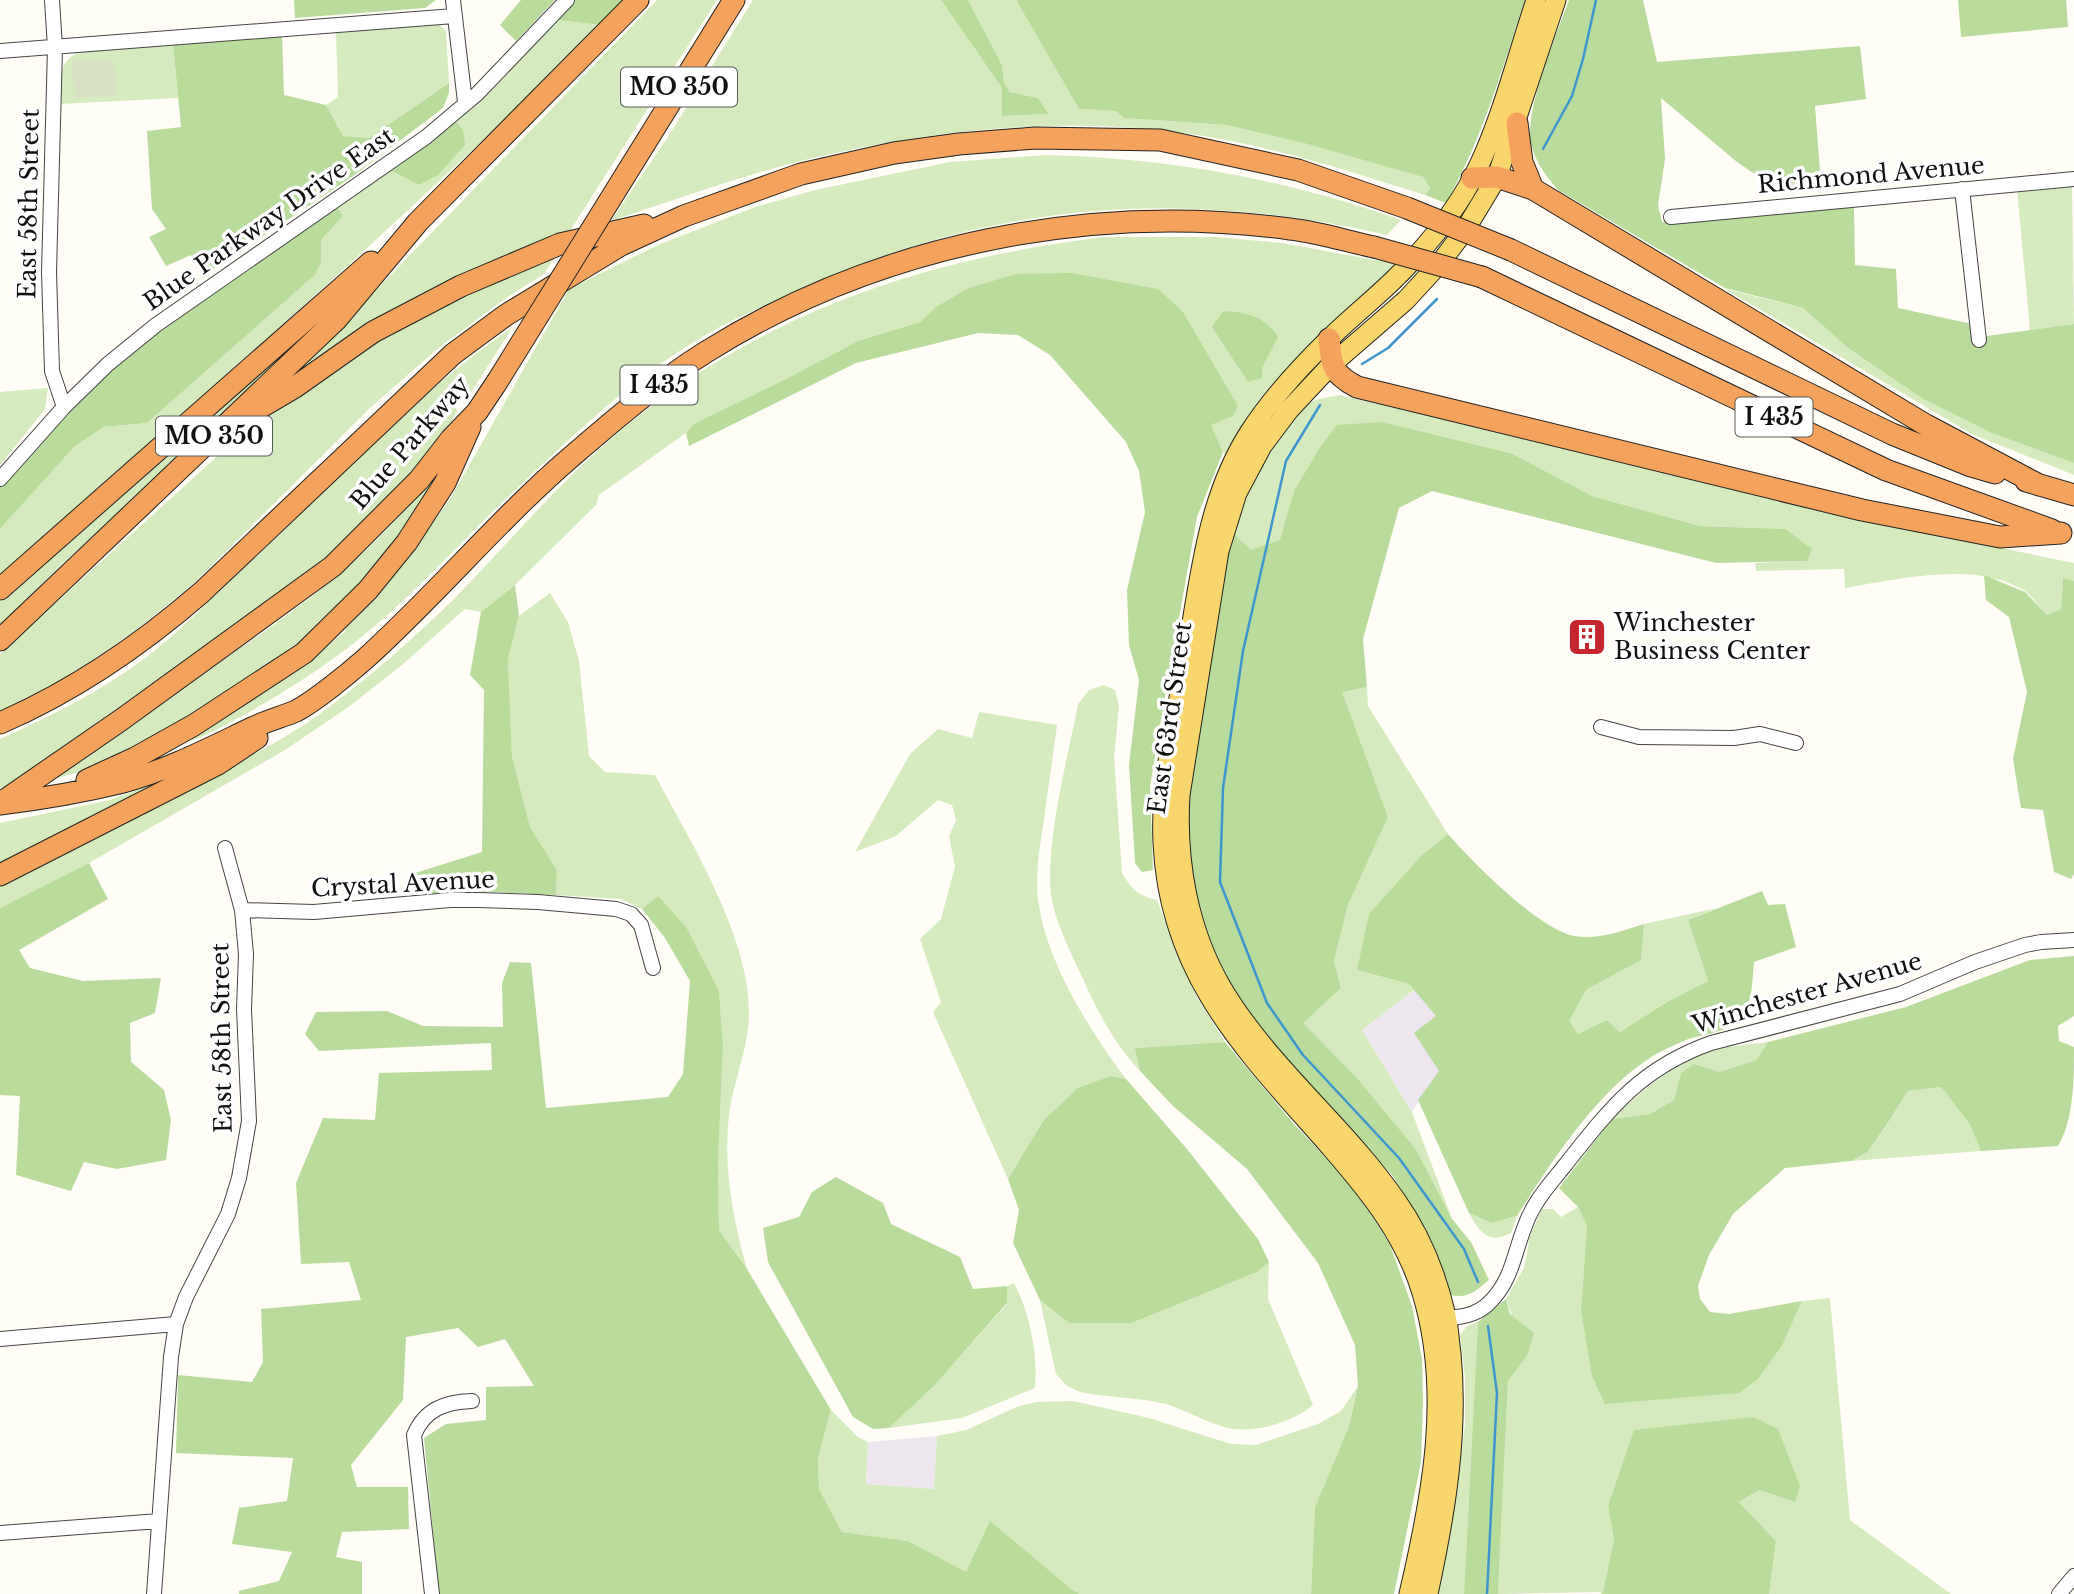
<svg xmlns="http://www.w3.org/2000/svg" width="2074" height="1594" font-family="'Libre Baskerville',serif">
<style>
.industrial{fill:#eee6ef}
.green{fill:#d5ebbd}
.forest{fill:#b9dc9c}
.cemetery{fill:#d9e3c4}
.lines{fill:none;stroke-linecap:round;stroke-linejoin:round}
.stream{stroke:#3f96cf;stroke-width:2.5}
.minor-casing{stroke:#444;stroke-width:16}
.major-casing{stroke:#222;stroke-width:21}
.highway-casing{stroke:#222;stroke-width:23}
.minor{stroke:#fff;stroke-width:14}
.major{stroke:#f9d66b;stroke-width:19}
.highway{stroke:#f5a25d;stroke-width:21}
.highway-bridge-casing{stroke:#222;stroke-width:23;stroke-linecap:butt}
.highway-bridge{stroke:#f5a25d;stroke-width:21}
.labels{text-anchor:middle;stroke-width:7;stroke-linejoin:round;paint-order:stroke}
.shield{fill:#fff;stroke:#585858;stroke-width:2}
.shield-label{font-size:23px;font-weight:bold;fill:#111}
.street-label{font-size:24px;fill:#111;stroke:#fff}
.poi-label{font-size:24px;fill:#111;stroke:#fff;text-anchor:start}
</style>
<rect width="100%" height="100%" fill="#fffdf5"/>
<!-- industrial -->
<path class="industrial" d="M1414,990L1437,1016L1439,1071L1412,1112L1362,1030Z
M937,1436L934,1489L866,1484L868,1442Z"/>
<!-- green -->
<path class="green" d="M657,0H717L568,234L293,376Z
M753,0H941L1002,88V116L1049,114L1038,98L1010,92L1004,83L1002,65L968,0H1016L1079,109L1116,111L1124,118L1227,125L1307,144L1396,169L1423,177L1430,188L1425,195C1353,172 1279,148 1204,136C1086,116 957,127 840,152C762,168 687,196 611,221L666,140Z
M557,20L601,25C409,217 203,395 0,576V529L75,446L104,427L147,423L315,275L321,263V240L343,216L337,207L390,170L463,129L456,122Z
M439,24L446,31L449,83L369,138L343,136L326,105L338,97L336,33Z
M173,45L178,98L60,104C60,83 57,59 81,52Z
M1046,155C1168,158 1285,179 1401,220L1387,235C1174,186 983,203 785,296C756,310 726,322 699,339C628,381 568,440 509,496C464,539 422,585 376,625C338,658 295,686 251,711C231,722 211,734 190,741L250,700L256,698L345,632L346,626L412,550L449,501L569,289L658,245L755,207L815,190L950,162Z
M2072,187L2074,324L2030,330L2017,189Z
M1104,237H1215L1282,243L1397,264L1286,369L1243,424L1227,455L1223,452L1210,425L1233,416L1158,289L1125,284L936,307L920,322L858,341L784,380L695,424L686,433L599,495L596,505L515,585L481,612L465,609L402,665L347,708L285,750L89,863L0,908V884C64,851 128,818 193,785C239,762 288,739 329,707C373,674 414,638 453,600C494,558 533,513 575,472C724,327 901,262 1104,237Z
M556,255L544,274L503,300L437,349L370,408L195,582C135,633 72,679 0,711V654L235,440L267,414L414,318Z
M375,265L259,384L62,564L0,625V602Z
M1725,289L1803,308L1848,348L1923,399L1989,432L2074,463V475L1972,434Z
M512,328L472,391L453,401L457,411L445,435L406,484L339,551L194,659L107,716L126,724C200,674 277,628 344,570C384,536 417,498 450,457L419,513L361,586L305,639L276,661L150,744L91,769L38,783L0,788V739C52,716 103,690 148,656C179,632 207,603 235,577C325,492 409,398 512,328Z
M48,388L45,409L0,465V392Z
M1339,395L1702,477L1932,534L2074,563V581L2063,578L2061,609L2047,615C2040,608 2033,597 2025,591C1976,560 1899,579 1845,588L1844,569L1756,571L1755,563L1806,561L1785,529L1700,526L1592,496L1513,454L1294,491L1281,540L1251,551L1231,531L1244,490L1295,411L1315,400Z
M550,593L568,622L579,661L589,756L605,772L655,775C691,843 751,938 749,1016C748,1050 733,1082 729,1116C723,1168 733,1219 747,1269L719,1230L718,1164L723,1045L719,991L658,896L642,909L621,899L556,895L557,870L530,827L512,756L508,660L519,616Z
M1104,685L1115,690L1119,706L1114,757L1122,873C1131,889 1139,896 1157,900L1175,949L1198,999L1225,1042L1136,1048L1140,1071C1116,1046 1098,1013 1084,981C1072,956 1058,928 1052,901C1043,850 1068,757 1078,704L1089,690Z
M1367,687L1368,706L1448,834L1421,856L1357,970L1409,984L1414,990L1362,1030L1412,1112L1452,1219L1416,1149L1357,1078L1302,1023L1341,988L1334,961L1348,905L1388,817L1341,691Z
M979,712L1057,725C1053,756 1048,788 1044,820C1040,846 1035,872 1038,899C1045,960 1090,1031 1126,1079L1111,1076L1043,1121L1008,1179L933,1012L941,1002L920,939L941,919L955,867L949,836L956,820L952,805L938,800L896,836L855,852L910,754L938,729L972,738Z
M168,779L0,868V823L110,800Z
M1717,908L1688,920L1708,981L1667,1002L1620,1032L1607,1020L1578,1034L1568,1021L1586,990L1641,960L1644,924Z
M1768,1042L1756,1060L1719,1072L1694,1065L1681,1073L1674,1100L1650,1114L1612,1119C1642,1091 1674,1062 1714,1050C1731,1045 1751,1045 1768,1042Z
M1941,1087L1969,1123L1981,1151L1851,1161C1878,1145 1892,1117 1908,1091Z
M1578,1207L1587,1226L1581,1310L1758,1379L1782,1346L1802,1301L1830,1298L1850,1520L1951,1594H1769L1776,1541L1739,1502L1759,1490L1795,1502L1778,1429L1608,1506L1614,1539L1603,1592L1498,1594L1508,1381L1527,1356L1506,1299L1524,1268L1530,1236L1542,1209H1553L1561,1217Z
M1469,1213L1491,1223L1517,1216L1511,1233C1489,1245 1479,1232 1469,1213Z
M1269,1262L1268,1299L1313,1405C1292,1423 1249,1436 1221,1426C1202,1420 1185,1410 1166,1404C1138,1397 1108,1398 1080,1392L1067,1386L1056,1374L1040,1300L1069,1323H1132L1257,1272Z
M1014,1283C1030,1313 1038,1354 1035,1388L962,1418L889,1428L935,1385L1007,1304V1286Z
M1478,1322L1464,1594H1435L1459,1473L1465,1424V1377L1460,1335L1467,1326Z
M1358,1386L1349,1426L1315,1507L1311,1594H1080L1071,1589L966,1573L908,1541L842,1532L819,1489L818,1458L831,1410L858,1437L868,1442L866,1484L934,1489L937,1436L966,1430L1019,1406L1037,1402L1073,1401L1149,1418L1231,1444L1256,1445L1318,1424L1341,1411Z"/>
<!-- forest -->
<path class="forest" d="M294,0H436L425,8L295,18Z
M521,0H555L516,41L500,25Z
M575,0H625L601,25L557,20Z
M941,0H968L1002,65L1004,83L1010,92L1038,98L1049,114L1002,116V88Z
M1016,0H1525C1502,70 1482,139 1446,203L1425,195L1430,188L1423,177L1307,144L1227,125L1124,118L1116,111L1079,109Z
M1569,0H1643L1657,62L1860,46L1866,99L1815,106L1820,171L1797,187L1768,183L1737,162L1661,98L1665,159L1658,205L1662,222L1854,206L1855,265L1896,269L1898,308L1977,325L1979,337L2074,324V463L1989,432L1923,399L1848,348L1803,308L1725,288L1558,190C1546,176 1535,162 1531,143C1524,111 1557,33 1569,0Z
M1958,0H2066L2068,27L1961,37Z
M282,36L284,95L326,105L343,136L369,138L449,83V93L443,108L353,176L203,276L191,255L166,266L149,237L166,229L152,209L147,131L181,127L173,45Z
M456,122L463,129L465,145L438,175L419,185L390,170Z
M337,207L343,216L321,240V263L315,275L147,423L104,427L75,446L0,529V487C39,442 78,399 123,361C190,305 265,257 337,207Z
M1071,273L1158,289L1183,312L1238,406L1233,416L1211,425L1223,452L1197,517L1164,702L1150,787L1153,870L1142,872L1135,863L1129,765L1139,680L1129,645L1127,590L1145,512L1139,471L1126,442L1050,355L1018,335L978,333L856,363L689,446L686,433L694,424L784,380L858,341L920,322L936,307L969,288L1016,274Z
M1223,311C1247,312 1264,316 1278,337L1262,368V378L1248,382L1212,327Z
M1382,422L1513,454L1592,496L1700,526L1785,529L1812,549L1807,561L1716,563L1432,491L1399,508L1363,639L1367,687L1342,692L1388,817L1348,905L1334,961L1341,988L1303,1023L1357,1078L1416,1149L1452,1219L1471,1242L1489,1280C1476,1291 1468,1299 1450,1295L1426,1230L1393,1176L1278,1050L1234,991L1207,939L1196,898L1185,814L1231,531L1251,550L1280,540L1294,491L1321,446L1337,425Z
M1984,575L2025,592L2047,615L2061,609L2063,578L2074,581V874L2071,879L2054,872L2043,810L2021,808L2013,759L2027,692L2009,617L1986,600Z
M515,585L519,616L508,660L512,756L530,827L557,870L556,895L470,891L410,895L409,875L482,852L484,690L470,675L481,612Z
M1448,834C1472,862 1540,930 1574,936C1599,940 1621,931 1644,924L1641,960L1586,990L1569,1021L1578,1034L1607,1020L1620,1032L1667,1002L1708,981L1688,920L1762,891L1768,905L1785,904L1796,947L1754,962C1752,982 1753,1009 1736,1023C1726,1032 1699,1035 1686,1040C1673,1046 1658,1052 1647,1060C1596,1093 1549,1165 1517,1216L1491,1223L1469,1213L1418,1100L1439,1071L1414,1033L1436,1016L1409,984L1357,970L1369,914L1421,856Z
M89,863L108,899L19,950L30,968L83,981L161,978L155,1013L130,1023L131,1062L164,1090L171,1120L166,1160L117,1169L84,1162L71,1191L16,1175L20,1096L0,1095V908Z
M658,896L686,927L719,991L723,1045L718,1164L719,1230L747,1269L831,1410L818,1458L819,1489L842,1532L908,1541L966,1572L990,1521L1071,1589L1080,1594H439L424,1438L446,1424L486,1420V1387L534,1386L505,1339L478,1347L458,1328L406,1337L403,1400L351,1465L357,1487H408L409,1529L342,1532L336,1557L362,1562V1594H239V1591L279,1581L292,1552L232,1544L239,1508L287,1501L293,1458L176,1453L178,1375L252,1382L263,1362L261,1309L361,1300L349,1262L301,1264L296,1183L323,1118L375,1120L379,1073L492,1070L491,1043L319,1051L305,1034L316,1012L387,1011L423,1026L503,1027L502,983L510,962L531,963L546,1108L668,1097L683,1074L690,981L665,938L642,909Z
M2074,956V1016L2058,1026L2059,1041L2074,1047C2074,1079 2074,1120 2058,1146L1981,1151L1969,1123L1941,1087L1908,1091L1888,1123L1867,1152L1851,1161L1785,1168L1733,1214L1709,1255L1698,1286L1700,1299L1710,1312L1729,1314L1802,1301L1782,1346L1758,1379L1739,1393L1605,1404L1592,1376L1581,1310L1587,1226L1578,1207L1559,1188L1612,1119L1650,1114L1674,1100L1681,1073L1694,1064L1719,1072L1756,1060L1768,1042L1906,1007L2030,960Z
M1225,1042L1293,1123L1358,1192L1390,1245L1412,1306L1422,1359L1423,1401L1421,1462L1394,1594H1311L1315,1507L1349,1426L1358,1386L1355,1345L1318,1263L1247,1169L1173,1106L1140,1071L1135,1048Z
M1111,1076L1126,1079L1187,1149L1258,1239L1269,1262L1257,1272L1132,1323H1069L1040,1300L1013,1243L1019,1210L1008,1179L1043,1121L1078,1088Z
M836,1177L883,1203L891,1224L960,1257L973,1289L1007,1286V1303L935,1385L889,1428L873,1429L853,1417L768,1262L763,1228L799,1217L812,1192Z
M1506,1299L1510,1314L1534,1333L1527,1356L1508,1381L1498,1594H1464L1478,1322Z
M1753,1417L1778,1429L1800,1486L1795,1502L1759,1490L1739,1502L1776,1541L1769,1594H1600L1603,1592L1614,1539L1608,1506L1634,1430Z"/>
<!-- cemetery -->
<path class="cemetery" d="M113,59L116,96L75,98L72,62Z"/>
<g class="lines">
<!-- stream -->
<path class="stream" d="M1543,149L1572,96L1583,59L1596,0
M1362,364L1388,348L1437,299
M1320,405L1286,461L1243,651L1223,788L1220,882L1267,1003L1303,1055L1399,1158L1464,1249L1478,1282
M1487,1594L1497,1393L1488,1326"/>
<!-- minor casing -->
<g class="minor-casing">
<path id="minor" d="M52,0L55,48L49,272L52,371L64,407
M453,0L465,102
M0,51L454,16
M1962,189L1979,340
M1671,217L2074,179
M0,479L64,407L108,364L156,325L426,137L477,94L567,0
M1601,727L1639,737L1734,738L1760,734L1796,743
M242,910L314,912L450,900H478L538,902L616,909L631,914L641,925L653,968
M1440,1318C1458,1318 1476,1316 1489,1303C1512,1281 1514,1253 1525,1226C1533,1202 1551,1183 1566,1164C1611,1107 1641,1068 1711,1043L1900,994L1975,962L2025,945L2041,942L2074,940
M0,1339L176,1324
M0,1533L159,1521
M154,1594L171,1357L176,1324L186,1297L228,1214L239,1178L249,1121L244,1009L246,954L242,910L225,848
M432,1594L414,1435C425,1409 445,1402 472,1401
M2059,1594L2074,1576"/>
</g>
<!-- major casing -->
<g class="major-casing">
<path id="major" d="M1409,1594C1432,1496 1452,1392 1422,1293C1405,1236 1370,1193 1332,1149C1249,1054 1169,978 1163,843C1160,783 1175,724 1185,665C1199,587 1205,502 1249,433C1271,399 1301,366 1330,338C1356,312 1385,291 1409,264C1437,234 1464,199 1481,161C1504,110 1518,54 1536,0
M1428,1594C1445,1515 1459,1434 1451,1353C1449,1341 1449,1328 1446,1316C1437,1276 1420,1234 1396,1200C1344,1125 1269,1067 1222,988C1188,930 1176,861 1180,795L1219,551L1237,493L1262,446L1289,410L1331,365L1406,300L1440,263L1465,230L1497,177L1556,0"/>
</g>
<!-- highway casing -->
<g class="highway-casing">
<path id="highway" d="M1517,123L1522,162L1533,189
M626,174L734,0
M1472,178L1497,177L1533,189L1926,425L2039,485
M1511,250L1892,434L1971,466L1995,473
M1482,277L1886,470L2052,530
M1329,339C1332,366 1331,373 1357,387L1862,510L2000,537L2061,533
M251,413L295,387L373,332L461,286L560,244L644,225
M2026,481L2074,495
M0,589L371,262
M0,640L336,320L418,222L638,0
M0,723C74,691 141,645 202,592L453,354L506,315L621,245L684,216L801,174L894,153L959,144L1035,138L1160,140L1298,170L1407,208
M87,780L135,758L194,725L304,653L368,590L407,542L445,483L470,427
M2,802L121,720L333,566L419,480L451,439L477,412L497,382
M0,804C41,799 82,792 123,782C168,770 210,748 252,728C266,721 282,717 296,711C315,701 348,674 365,659C436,595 498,520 571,457C614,420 658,382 706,352C878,244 1090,202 1290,229C1318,232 1346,241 1374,247
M0,875L218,764L257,738"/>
</g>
<!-- minor -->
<use href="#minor" class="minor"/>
<!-- major -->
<use href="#major" class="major"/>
<!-- highway -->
<use href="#highway" class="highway"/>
<!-- highway-bridge casing -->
<g class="highway-bridge-casing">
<path id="highway-bridge" d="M1407,208L1511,250
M1374,247L1482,277
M497,382L626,174"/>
</g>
<!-- highway-bridge -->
<use href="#highway-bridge" class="highway-bridge"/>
</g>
<!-- icons -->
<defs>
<g id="building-square" transform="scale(2.0125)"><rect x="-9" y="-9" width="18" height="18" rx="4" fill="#c4262e" stroke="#fff"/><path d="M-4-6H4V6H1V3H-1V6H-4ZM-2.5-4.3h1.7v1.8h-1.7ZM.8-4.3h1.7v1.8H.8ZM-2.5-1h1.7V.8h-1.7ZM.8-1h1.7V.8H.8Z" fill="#fff"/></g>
</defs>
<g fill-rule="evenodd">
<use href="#building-square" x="1587" y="637"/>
</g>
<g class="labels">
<!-- shield labels -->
<g class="shield">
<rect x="621" y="67.5" width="116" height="39" rx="5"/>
<rect x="620.5" y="365.5" width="77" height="39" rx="5"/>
<rect x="1735.5" y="397.5" width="77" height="39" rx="5"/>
<rect x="156" y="416.5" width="116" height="39" rx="5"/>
</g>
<g class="shield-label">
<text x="679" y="95">MO 350</text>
<text x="659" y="393">I 435</text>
<text x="1774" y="425">I 435</text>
<text x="214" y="444">MO 350</text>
</g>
<!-- street labels -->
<g class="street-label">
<text transform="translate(1871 175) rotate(-5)" y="8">Richmond Avenue</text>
<text transform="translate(29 204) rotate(-89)" y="8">East 58th Street</text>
<text transform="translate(269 219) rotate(-35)" y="8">Blue Parkway Drive East</text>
<text transform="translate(410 443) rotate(-49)" y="8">Blue Parkway</text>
<text transform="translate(1170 718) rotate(-82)" y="8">East 63rd Street</text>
<text transform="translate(403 884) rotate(-3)" y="8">Crystal Avenue</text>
<text transform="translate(1807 993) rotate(-16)" y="8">Winchester Avenue</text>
<text transform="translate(222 1038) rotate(-91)" y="8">East 58th Street</text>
</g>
<!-- poi labels -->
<g class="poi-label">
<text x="1614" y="631">Winchester<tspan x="1614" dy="28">Business Center</tspan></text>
</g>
</g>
</svg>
